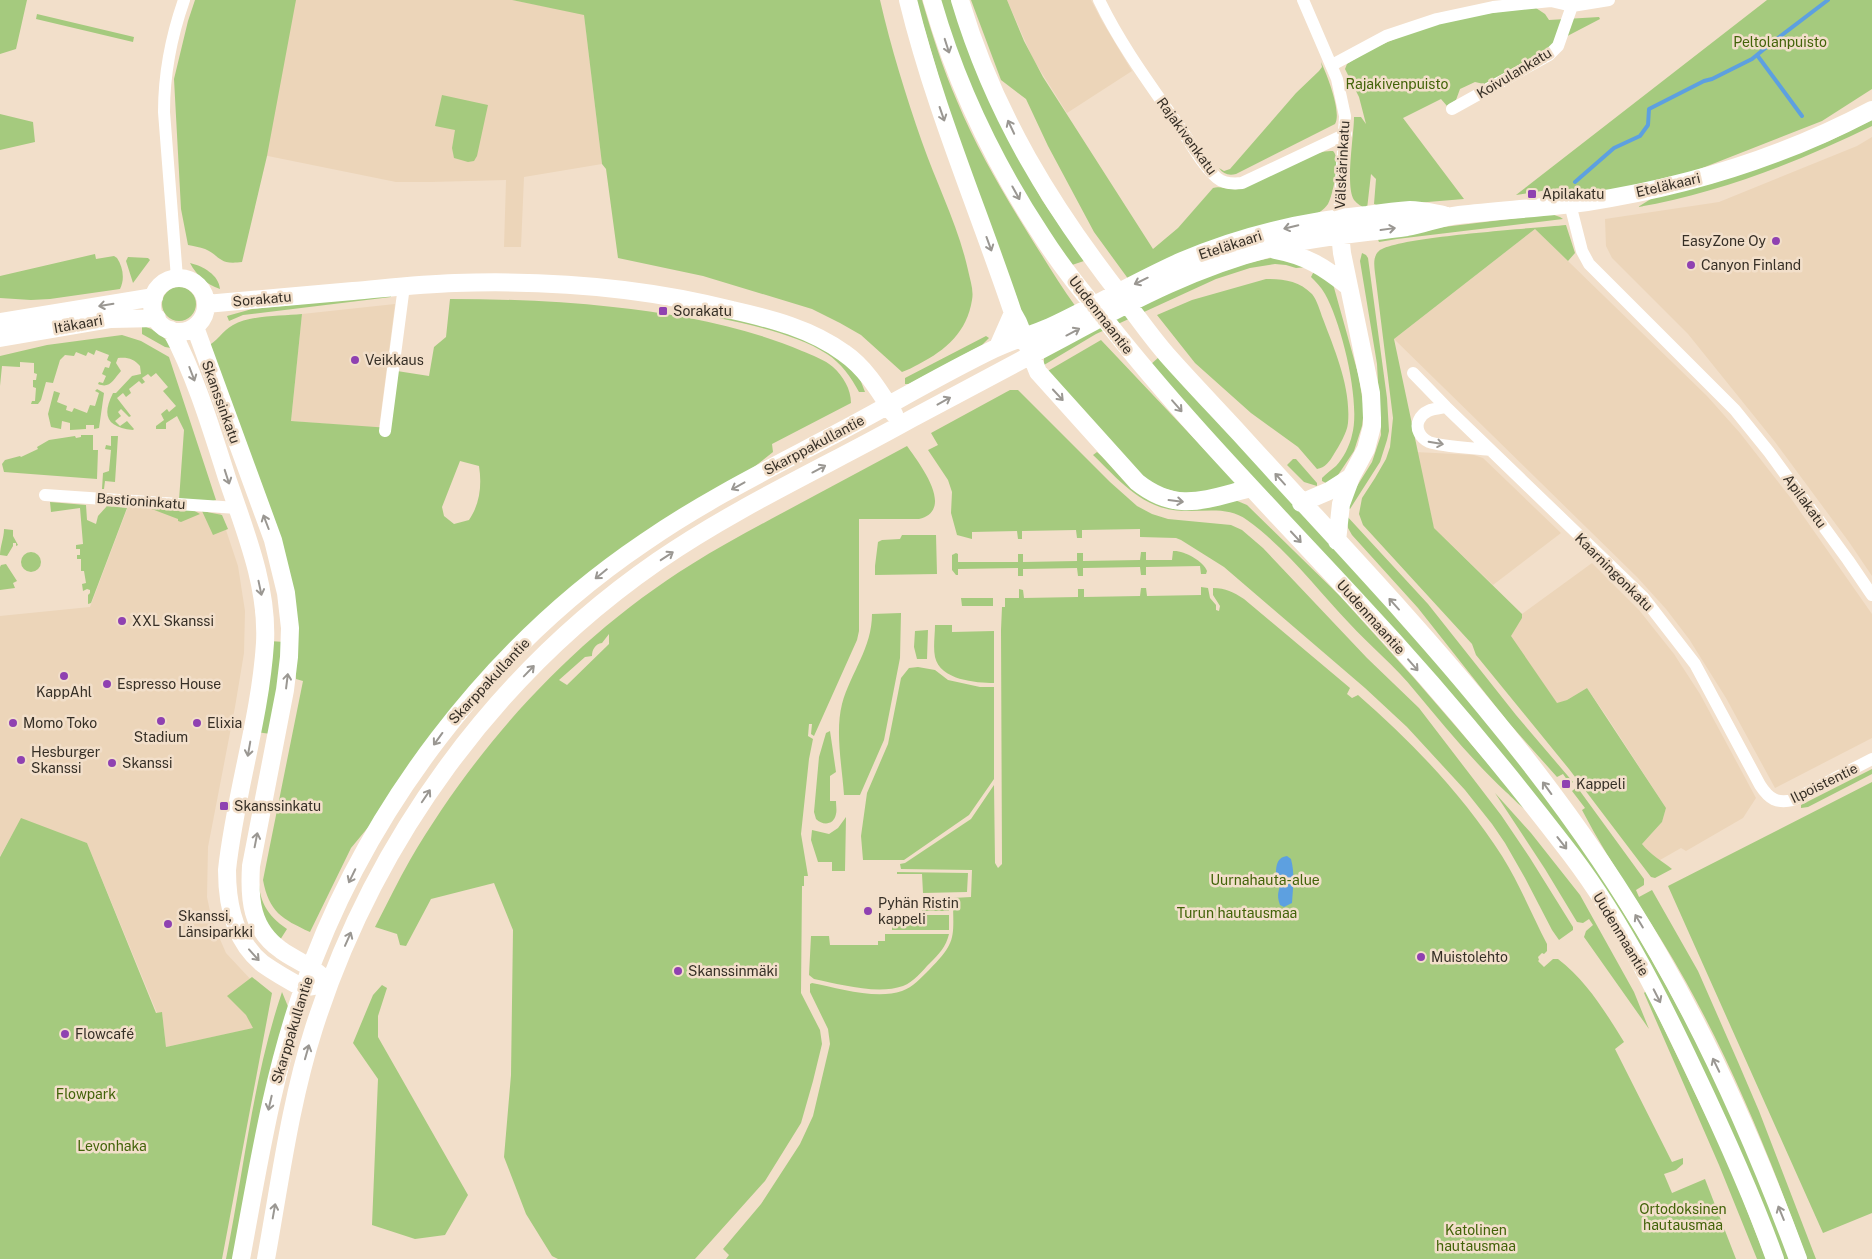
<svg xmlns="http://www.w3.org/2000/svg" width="1872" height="1259" font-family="'Public Sans',sans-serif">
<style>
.built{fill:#ecd5b9}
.green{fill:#a5ca7e;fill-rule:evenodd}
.water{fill:#5da0e0}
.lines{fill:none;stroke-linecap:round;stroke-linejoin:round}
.stream{stroke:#5da0e0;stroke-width:4}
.street{stroke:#fff;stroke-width:12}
.secondary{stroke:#fff;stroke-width:18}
.oneway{stroke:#9a9792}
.poi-dot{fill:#8f41b1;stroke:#f2dfca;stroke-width:2}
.labels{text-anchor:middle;stroke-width:5;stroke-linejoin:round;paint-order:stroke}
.park-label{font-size:14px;fill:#426309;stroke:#f2dfca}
.street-label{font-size:14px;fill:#362f26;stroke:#f2dfca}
.poi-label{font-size:14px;fill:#362f26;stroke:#f2dfca;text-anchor:start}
</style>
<rect width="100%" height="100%" fill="#f2dfca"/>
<!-- built -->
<path class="built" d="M288,0H512L584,14L602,164L524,177L521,247H504L506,180L431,182H396L258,154Z
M1007,0H1091L1102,21L1132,71L1067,113L1033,59Z
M1872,137V576L1849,542L1775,442L1688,334L1612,258L1606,246L1605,219L1719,202L1857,146Z
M1535,229L1707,396L1740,433L1790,497L1872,614V738L1775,788L1726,698L1689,639L1666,609L1637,577L1394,339Z
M395,304L379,428L291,421L302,314Z
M1415,452L1474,455L1483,458L1561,533L1493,585L1434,528Z
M132,496L210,502L216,500L238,566L245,611L244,653L235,707L208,847L207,897L212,921L226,953L254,983V1028L166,1047L162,1013H157L87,843L21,819L0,856V616L90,607Z
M1592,563L1639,610L1674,654L1700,694L1756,798L1743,818L1686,851L1681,848L1660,860L1652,856L1642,844L1662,822L1666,808L1607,717L1587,688L1567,700L1557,704L1510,636L1522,618V614Z"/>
<!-- green -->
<path class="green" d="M0,0H27L16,49L0,54Z
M195,0H296L267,156L242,262C218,265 222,257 205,249C200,247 193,246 188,245L181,209L174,79L188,21Z
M512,0H880C891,48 906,96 922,142C937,185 958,225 968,270C970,280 974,290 972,300C967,332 946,350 919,364C913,367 908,370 902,372L861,335L840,323L812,309L703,276L618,258L606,169L602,164L584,15Z
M916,0H922C932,34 943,69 957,101C978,152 1007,199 1036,246C1049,266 1061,287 1076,307L1033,328L1026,327L962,156Z
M940,0H953L1006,134L1042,200L1084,261L1072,265C1013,185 967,96 940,0Z
M971,0H1007L1024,41L1043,77L1153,249L1178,228L1213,188C1222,185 1229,192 1243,188C1264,178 1312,149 1333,151C1341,158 1333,195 1328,204C1324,210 1318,213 1312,216L1129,280L1094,232L1048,146L1026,99L1001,80Z
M1767,0H1872V89L1822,121L1687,174L1616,190L1581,191L1561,188L1516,195Z
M1536,8L1545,14L1549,20L1599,17L1600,19L1554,43L1547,49L1484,84L1475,82L1460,89L1456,100L1447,106L1441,99L1403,118L1464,199L1379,206L1374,204L1376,179L1371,174L1367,209C1362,207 1357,204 1354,200C1345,186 1354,136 1354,117H1361L1366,124L1359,97L1345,69L1347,64C1402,28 1471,13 1536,8Z
M37,14L134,37L133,42L36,19Z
M1321,62C1327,75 1342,112 1335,124L1236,174C1229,176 1223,174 1219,168L1224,171L1230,169L1296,93L1319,71L1322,67Z
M442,95L488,105L477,156L474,161L468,162L454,158L452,148L455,130L435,126Z
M0,114L33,122L35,142L0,150Z
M1872,120V126C1798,162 1719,193 1638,207L1654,197L1713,183L1762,167L1829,141Z
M1551,214L1560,217L1563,219L1397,239L1379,242L1377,237L1394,233Z
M1566,225L1575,253L1568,261L1535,229L1394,339L1434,528L1522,614V618L1511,636L1557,703L1567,700L1587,688L1666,808L1662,822L1642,844C1651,855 1662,861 1672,869L1655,878L1651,877L1569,769L1476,655L1472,644L1363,525L1359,514L1362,498L1375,478L1386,459L1390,447L1393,418L1375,273C1374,265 1373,256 1379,251C1393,237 1537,228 1566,225Z
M1362,253L1366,255L1368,258L1387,398L1389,431L1387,440L1380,462L1350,509L1348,508L1349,499L1372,462L1381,435L1377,364L1360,261Z
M95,254L96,259L114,256L117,258C123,267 125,279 120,289L50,299L31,300L0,298V276Z
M128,257L148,258L150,260L133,283L126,261Z
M1276,257L1308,267L1296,268L1286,265L1275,264L1250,268L1216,279L1096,334L1044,365V357L1048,354C1119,318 1197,270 1276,257Z
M190,263C203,266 219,275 220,289C206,284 197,276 190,263Z
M1316,267L1333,284L1359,377L1364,410L1362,426L1354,451L1338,475L1328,484L1322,481V478C1326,474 1331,470 1336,466C1343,459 1350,445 1352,435C1361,403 1342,324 1325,294C1321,287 1316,282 1311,277Z
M1266,279C1284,279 1299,281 1312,294C1317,300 1320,311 1323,319C1335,351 1351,387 1348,423C1347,433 1339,446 1334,454C1330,461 1325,468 1317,469L1298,447L1251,413L1195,363L1157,315L1192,300Z
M162 304a17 17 0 1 1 34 0a17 17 0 1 1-34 0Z
M391,295V297L243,315L229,321L227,316L252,309Z
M450,299C504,299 559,301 613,307C673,313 747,327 802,351C812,355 825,360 833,367C843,376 851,389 851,403L772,444L773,452L749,471L552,605L351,848L310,932C282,919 269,912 263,880L303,681L296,679L293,649L292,611L206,347C217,342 222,331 233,325C250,315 282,316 302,314L291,421L390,428L397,371L429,376L434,347L446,337ZM460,461L479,466C482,485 480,504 469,520L454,524L444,516L442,507Z
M676,309H700L796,334L842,360L860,379L865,392H859C851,377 841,363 827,354C789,329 720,319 676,309Z
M142,326C153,328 167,337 171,348L165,347L142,334Z
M122,335L141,341L169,357L216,500L210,502L179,500L184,430L177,416L166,423V429H156V426L164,420L161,414L167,409L169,412L176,406L163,391L168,387L156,373L151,377L148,374L142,378L145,382L142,384L139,381L129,389L131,393L126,397L123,393L117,398L131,416L129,417L121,409L118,412L121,416L115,421L120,426L127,421L134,429L133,430C108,427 101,417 113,393H116L132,376L141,374L140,366C134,359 128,357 118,358L116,363L121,371C113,380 110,389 98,384L99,382L103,383L106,376L102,374L105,367L109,368L111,362L107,360L109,355L96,350L94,355L88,352L86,356L76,352L74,356L65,355L60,360L53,383L46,382L41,400L38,404H31L32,401H35L36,388L33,387V380H36L37,374L34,373V363L20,362V367L2,366L0,386V356L47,345Z
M986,336L989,338L982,345L909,384H905V378Z
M1101,340L1239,486L1188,495L1148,484L1046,372Z
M1159,357C1289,498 1424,636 1539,788C1621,896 1687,1016 1743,1140C1761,1178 1775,1219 1790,1259H1782L1592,873L1150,365Z
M97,389L104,393L99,428L94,429V425H86V429L70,430V423L62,421L61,429L51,427L48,414L54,391L60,393L57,402L67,406L66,410L72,412L74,408L87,413L90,405L95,406L99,393L95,391Z
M1010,390H1018L1110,482L1137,506L1152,514L1168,519L1231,525L1242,530L1263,548L1367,658L1419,708L1501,815L1530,858L1573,927V930L1559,940L1552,930L1525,878L1505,843L1492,824L1465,790L1407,727L1365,688L1224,567L1181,540L1176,538L1140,537V529L1082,530V538H1077L1076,530L1022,531V539H1018L1017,531L972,532V539L957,535L951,513L952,492L948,480L928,450L938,445L931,433Z
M81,435H93V450H98L97,479L4,472L2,464L5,460L20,456L21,457L38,449L37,447L49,440L75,436L76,438L81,437Z
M111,436H118L115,482L105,481L104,489H102L103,473L109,471L111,450L105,449L106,445L111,446Z
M907,446C919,463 956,510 919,519H859V631L857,640L814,736L811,734L812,724H809L808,736L813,739L809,759L801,834L808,876H804V886H802L801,993L820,1030L822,1044L813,1081L801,1123L765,1181L695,1259H558L552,1256L526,1214L504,1157L511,1075L513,930L494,883L431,899L406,946L400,945L397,934L375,927C387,904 398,881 410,860C479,742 576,636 692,564C717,548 744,534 771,519C816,495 862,470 907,446ZM609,634V644L567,685L559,680L585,657L592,656C592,650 595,644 602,643Z
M1097,452L1138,490L1235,500L1247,505L1339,595L1414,678L1529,811C1521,808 1513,798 1506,792C1473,761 1444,726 1415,691C1395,666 1370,646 1349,623C1316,588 1286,548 1247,520C1226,504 1198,514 1173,510C1139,505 1117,478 1093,455Z
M1293,459H1296L1317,483V486L1304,482L1287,465Z
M50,502L86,505L87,520L96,524L98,516L107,506L127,508L91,603L88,604V595L90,593V590L87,589L83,591L82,584L86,583L84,571H81V559H77V555H80V549H76V545L83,544L80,508L51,512Z
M149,508L193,510L200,514L181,522L178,521V519Z
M202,511L222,515L228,529L213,535Z
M1345,514L1428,604L1516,715L1573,782L1570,784L1563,774L1557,777L1508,722L1418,608L1352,535L1348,528Z
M4,529L13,530V536L18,545L16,546V543H13V546L7,556L0,555C0,546 4,538 4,529Z
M902,535H936L937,574L875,575V566L878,542L882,540L900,539Z
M1173,551C1183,550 1204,561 1207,571L1206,574H1201L1200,566L1146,567V575H1141L1140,567L1083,568V576H1078L1077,568L1023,569V576H1018V568L958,569V575H956L952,570V555L956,553L958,554V562H1018V554H1023V562L1077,561V553H1083V561L1140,560L1141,552H1146V560H1172Z
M21 562a10 10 0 1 1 20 0a10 10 0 1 1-20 0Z
M6,564L17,581L13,583L15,588L0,590V567L1,565Z
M1201,587L1208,588L1210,598L1216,605V610L1219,611L1220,606L1213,595V588C1226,588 1233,592 1244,599L1350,688L1347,694L1352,698L1358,695C1412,742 1463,795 1502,856C1519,883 1532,915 1547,944V951L1544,954L1542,953L1538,957L1539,960L1538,961L1544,967L1553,959H1558C1587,981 1606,1013 1624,1042L1615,1049L1672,1162L1683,1158V1164L1676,1170L1664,1174L1672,1193L1705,1179L1736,1259H726L729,1255L723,1249L761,1204L800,1144L813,1116L830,1044L828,1029L810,992V984L812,983C838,988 876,1000 902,991C913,987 921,978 929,970C958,941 953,937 953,898L971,897L972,870L901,869L900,864L905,863L971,819L994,785L995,863L998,868L1002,864L1001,630L1002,607H1005V598H1019V589L1023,590L1024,598L1078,597V589H1084V597L1140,596L1141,588H1146L1147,596L1201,595Z
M961,598H993V606H962Z
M901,613L900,658L884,740L860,795H844C842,766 835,732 842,704C851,672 872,648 872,614Z
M935,625H952V632L994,631V683C976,683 940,680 935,657C933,647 935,635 935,625Z
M928,630L927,659H917L914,647L915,631Z
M269,641L285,642L271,734L256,732Z
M918,667L935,670L948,680L980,687H994V779L969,815L904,860H863L861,836L867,793L888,744L901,678L909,668Z
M830,731L836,772L830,776V801H836C836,805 837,811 836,814C834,825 823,826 816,819L814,812L819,757L826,733Z
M1872,769V774L1808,807L1801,808V805Z
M1872,782V1213L1823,1233L1668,886Z
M1577,787L1644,879V885L1636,890L1639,897L1652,890L1698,971L1738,1062L1759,1111L1816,1259H1807C1773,1165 1735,1070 1686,982C1654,923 1613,870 1582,810L1585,808L1572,791Z
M1495,793L1531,833L1580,895L1634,992L1649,1029L1584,937L1586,931L1593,925L1589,919L1583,923L1577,922L1545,869Z
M846,817L845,871H832V862H818L811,840L812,830L829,834L838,828Z
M21,818L87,843L156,1013L162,1012L166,1047L253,1028L246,1015L227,996L252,977L272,993L222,1259H0V857Z
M259,869C257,896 264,914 287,929L280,940L264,921L253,884Z
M897,872L968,873L967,892L923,893L922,874H897Z
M923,898H949V911H922Z
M917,915H949V930H892V919H917Z
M885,934H949C946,947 939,954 930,963C922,971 914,982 903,986C877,995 839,984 814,979L809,975L811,936H829L830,945H878V941H885Z
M382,985L387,988L378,1016V1037L468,1195L445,1235L415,1239L372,1225L378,1079L353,1043L373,995Z
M1646,991L1729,1164L1766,1259H1757L1719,1165L1644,993Z
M282,992L289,1009L234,1259H226C244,1170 253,1078 282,992Z"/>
<!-- water -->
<path class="water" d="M1287,856L1291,859C1295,874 1293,888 1292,903L1284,907L1280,905C1276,894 1279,890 1282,880L1276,873C1276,864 1278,857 1287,856Z"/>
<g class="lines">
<!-- stream -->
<path class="stream" d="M1757,55L1802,116
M1575,182L1614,148L1640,136L1648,125L1649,109L1704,81L1712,79L1752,59L1774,41L1828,0"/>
<!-- street -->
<path class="street" d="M1099,0C1121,46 1152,87 1181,129C1192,145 1202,165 1217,178C1224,184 1233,184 1242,183L1346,134
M1303,0L1337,79L1345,116L1339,218
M1332,65L1386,36L1437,19L1493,7L1551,1L1572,6
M1452,109L1549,55L1558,46L1572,6L1609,0
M1570,204L1582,251L1589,264L1735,410L1769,452L1848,560L1872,595
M177,278L164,112C164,73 171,37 184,0
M1413,373L1446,407L1643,597L1695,664L1760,785C1769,799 1777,804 1793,800L1872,759
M1446,407C1435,409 1424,409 1419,420C1415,428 1420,438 1429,442C1442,447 1474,448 1490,450
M385,431L404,286
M45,495L237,508"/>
<!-- secondary -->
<path class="secondary" d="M908,0C934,107 978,209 1013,313L1018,322L1038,372L1137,482C1177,514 1206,499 1251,488
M932,0C956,84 994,163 1042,236C1061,266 1084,294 1107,322C1185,421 1273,510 1358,602C1430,679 1498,760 1562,843C1616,911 1656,990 1693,1068C1723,1131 1752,1194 1775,1259
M960,0C994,114 1052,208 1125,301C1139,319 1152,338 1167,355C1191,382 1216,408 1240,434C1326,529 1415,621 1495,720C1555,793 1611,871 1658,953C1714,1050 1759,1154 1798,1259
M1275,250C1307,256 1324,267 1349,287
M152 305a27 27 0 1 1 54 0a27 27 0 1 1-54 0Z
M206,304C255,300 304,295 353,291C387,288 421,284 455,283C547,280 642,287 732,310C772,319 811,329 844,353C866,368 880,392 894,414
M0,322L154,297
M195,327L273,540L286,593L290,628L289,657L285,690L251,866C249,899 251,929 281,950C293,959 308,964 320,975
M171,330C196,377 211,428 227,478C245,531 268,586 265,643C260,720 235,794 227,870C227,905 234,941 263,964C276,973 290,981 303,988L314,986
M0,338L111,319L157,318
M998,347L1013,313
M1301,503L1329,491L1351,477
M1337,541L1341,504L1351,477L1366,449L1372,426V418L1371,393L1342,253L1339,223
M241,1259C258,1168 272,1077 303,989C364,812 489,647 645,542C707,499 775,466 841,431C892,404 942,374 994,349C1012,340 1032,335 1050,327C1095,306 1137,281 1182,261C1240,236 1304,221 1367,215C1381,213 1395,211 1410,210C1421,210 1433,213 1444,215
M266,1259C280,1182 290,1103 314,1028C374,840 496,673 658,561C738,506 827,466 911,419C961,392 1012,365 1063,338C1133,300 1201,264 1279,246C1321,236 1364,233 1407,227C1424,224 1441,217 1459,215C1502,210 1545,208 1587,202C1686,187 1783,157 1872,110"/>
</g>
<!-- one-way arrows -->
<defs><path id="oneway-shaft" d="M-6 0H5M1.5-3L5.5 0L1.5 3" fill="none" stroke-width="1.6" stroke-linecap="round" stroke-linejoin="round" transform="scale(1.25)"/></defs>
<g class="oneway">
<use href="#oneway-shaft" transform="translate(947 46) rotate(72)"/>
<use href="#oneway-shaft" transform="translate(942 114) rotate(71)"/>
<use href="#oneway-shaft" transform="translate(1011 127) rotate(-115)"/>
<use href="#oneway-shaft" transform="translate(1016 193) rotate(61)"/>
<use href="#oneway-shaft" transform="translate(1291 227) rotate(167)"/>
<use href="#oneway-shaft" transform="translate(1388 229) rotate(-8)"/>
<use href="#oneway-shaft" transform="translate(989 244) rotate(70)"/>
<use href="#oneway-shaft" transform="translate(1141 281) rotate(154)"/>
<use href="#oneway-shaft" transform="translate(106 305) rotate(171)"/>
<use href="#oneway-shaft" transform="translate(1073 332) rotate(-28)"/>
<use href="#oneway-shaft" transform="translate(192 374) rotate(69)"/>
<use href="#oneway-shaft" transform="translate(1058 395) rotate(47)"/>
<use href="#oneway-shaft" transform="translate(944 401) rotate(-29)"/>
<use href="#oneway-shaft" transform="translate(1177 406) rotate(49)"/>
<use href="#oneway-shaft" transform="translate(1436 443) rotate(10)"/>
<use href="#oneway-shaft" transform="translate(819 469) rotate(-28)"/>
<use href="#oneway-shaft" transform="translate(227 477) rotate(72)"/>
<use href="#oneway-shaft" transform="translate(1280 479) rotate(-132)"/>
<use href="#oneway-shaft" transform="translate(738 486) rotate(151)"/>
<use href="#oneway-shaft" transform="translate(1176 501) rotate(7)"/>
<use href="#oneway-shaft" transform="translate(266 522) rotate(-111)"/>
<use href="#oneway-shaft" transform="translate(1296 537) rotate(47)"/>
<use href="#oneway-shaft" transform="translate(667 556) rotate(-33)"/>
<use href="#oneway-shaft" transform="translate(601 574) rotate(141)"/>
<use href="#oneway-shaft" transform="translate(260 588) rotate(78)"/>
<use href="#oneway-shaft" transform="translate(1394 604) rotate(-132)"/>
<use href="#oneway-shaft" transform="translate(1413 665) rotate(49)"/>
<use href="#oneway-shaft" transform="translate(529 671) rotate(-46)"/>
<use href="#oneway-shaft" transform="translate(287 681) rotate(-83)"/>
<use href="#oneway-shaft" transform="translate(438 739) rotate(126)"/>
<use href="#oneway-shaft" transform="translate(249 749) rotate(100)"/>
<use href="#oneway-shaft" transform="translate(1547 788) rotate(-126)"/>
<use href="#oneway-shaft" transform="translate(426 796) rotate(-56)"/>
<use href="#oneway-shaft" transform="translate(256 840) rotate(-79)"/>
<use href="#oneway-shaft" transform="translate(1562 843) rotate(52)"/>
<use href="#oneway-shaft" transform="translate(352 876) rotate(116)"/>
<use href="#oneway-shaft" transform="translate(1639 921) rotate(-121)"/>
<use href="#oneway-shaft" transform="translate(348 939) rotate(-66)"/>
<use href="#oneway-shaft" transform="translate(254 955) rotate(48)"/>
<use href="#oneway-shaft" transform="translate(1657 996) rotate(63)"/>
<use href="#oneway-shaft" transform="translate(307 1052) rotate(-74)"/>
<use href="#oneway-shaft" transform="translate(1716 1065) rotate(-116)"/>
<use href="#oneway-shaft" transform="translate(270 1103) rotate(103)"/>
<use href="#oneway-shaft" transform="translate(274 1211) rotate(-80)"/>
<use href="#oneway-shaft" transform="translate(1781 1213) rotate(-112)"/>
</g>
<!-- markers -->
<g class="poi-dot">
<rect x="1527" y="189" width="10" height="10" rx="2.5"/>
<circle cx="1776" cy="241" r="5"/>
<circle cx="1691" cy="265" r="5"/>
<rect x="658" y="306" width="10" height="10" rx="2.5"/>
<circle cx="355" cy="360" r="5"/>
<circle cx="122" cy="621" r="5"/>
<circle cx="64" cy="676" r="5"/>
<circle cx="107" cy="684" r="5"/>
<circle cx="161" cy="721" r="5"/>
<circle cx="13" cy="723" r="5"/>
<circle cx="197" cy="723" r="5"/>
<circle cx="21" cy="760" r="5"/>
<circle cx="112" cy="763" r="5"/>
<rect x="1561" y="779" width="10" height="10" rx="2.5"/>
<rect x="219" y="801" width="10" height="10" rx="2.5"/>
<circle cx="868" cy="911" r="5"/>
<circle cx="168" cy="924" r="5"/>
<circle cx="1421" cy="957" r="5"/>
<circle cx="678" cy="971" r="5"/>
<circle cx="65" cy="1034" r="5"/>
</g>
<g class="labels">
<!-- park labels -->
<g class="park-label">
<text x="1780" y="47">Peltolanpuisto</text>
<text x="1397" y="89">Rajakivenpuisto</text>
<text x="1265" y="885">Uurnahauta-alue</text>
<text x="1237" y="918">Turun hautausmaa</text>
<text x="86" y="1099">Flowpark</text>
<text x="112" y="1151">Levonhaka</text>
<text x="1683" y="1214">Ortodoksinen<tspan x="1683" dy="16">hautausmaa</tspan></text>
<text x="1476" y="1235">Katolinen<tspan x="1476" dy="16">hautausmaa</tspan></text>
</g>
<!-- street labels -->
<g class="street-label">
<text transform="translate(1514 73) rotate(-31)" y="5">Koivulankatu</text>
<text transform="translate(1187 136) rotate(54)" y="5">Rajakivenkatu</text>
<text transform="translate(1342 165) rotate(-87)" y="5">Välskärinkatu</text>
<text transform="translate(1668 185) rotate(-13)" y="5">Eteläkaari</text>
<text transform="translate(1230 245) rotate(-18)" y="5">Eteläkaari</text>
<text transform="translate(262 299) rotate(-5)" y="5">Sorakatu</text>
<text transform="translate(1101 315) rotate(52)" y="5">Uudenmaantie</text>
<text transform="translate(78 324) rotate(-10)" y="5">Itäkaari</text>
<text transform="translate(221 402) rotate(70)" y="5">Skanssinkatu</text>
<text transform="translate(814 445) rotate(-28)" y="5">Skarppakullantie</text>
<text transform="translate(141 501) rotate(4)" y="5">Bastioninkatu</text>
<text transform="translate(1805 501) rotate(54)" y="5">Apilakatu</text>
<text transform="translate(1614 572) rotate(45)" y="5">Kaarningonkatu</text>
<text transform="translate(1371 617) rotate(48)" y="5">Uudenmaantie</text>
<text transform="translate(489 681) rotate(-47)" y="5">Skarppakullantie</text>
<text transform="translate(1824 783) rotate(-26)" y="5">Ilpoistentie</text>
<text transform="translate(1621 934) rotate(59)" y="5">Uudenmaantie</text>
<text transform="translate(292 1030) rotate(-73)" y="5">Skarppakullantie</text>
</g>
<!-- poi labels -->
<g class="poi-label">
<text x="1542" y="199">Apilakatu</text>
<text x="1766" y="246" text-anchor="end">EasyZone Oy</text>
<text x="1701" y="270">Canyon Finland</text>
<text x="673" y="316">Sorakatu</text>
<text x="365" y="365">Veikkaus</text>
<text x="132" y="626">XXL Skanssi</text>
<text x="117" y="689">Espresso House</text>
<text x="64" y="697" text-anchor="middle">KappAhl</text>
<text x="23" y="728">Momo Toko</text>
<text x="207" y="728">Elixia</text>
<text x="161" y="742" text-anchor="middle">Stadium</text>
<text x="31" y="757">Hesburger<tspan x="31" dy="16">Skanssi</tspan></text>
<text x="122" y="768">Skanssi</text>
<text x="1576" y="789">Kappeli</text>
<text x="234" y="811">Skanssinkatu</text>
<text x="878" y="908">Pyhän Ristin<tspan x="878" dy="16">kappeli</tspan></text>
<text x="178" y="921">Skanssi,<tspan x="178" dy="16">Länsiparkki</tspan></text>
<text x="1431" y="962">Muistolehto</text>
<text x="688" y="976">Skanssinmäki</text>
<text x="75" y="1039">Flowcafé</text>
</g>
</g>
</svg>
